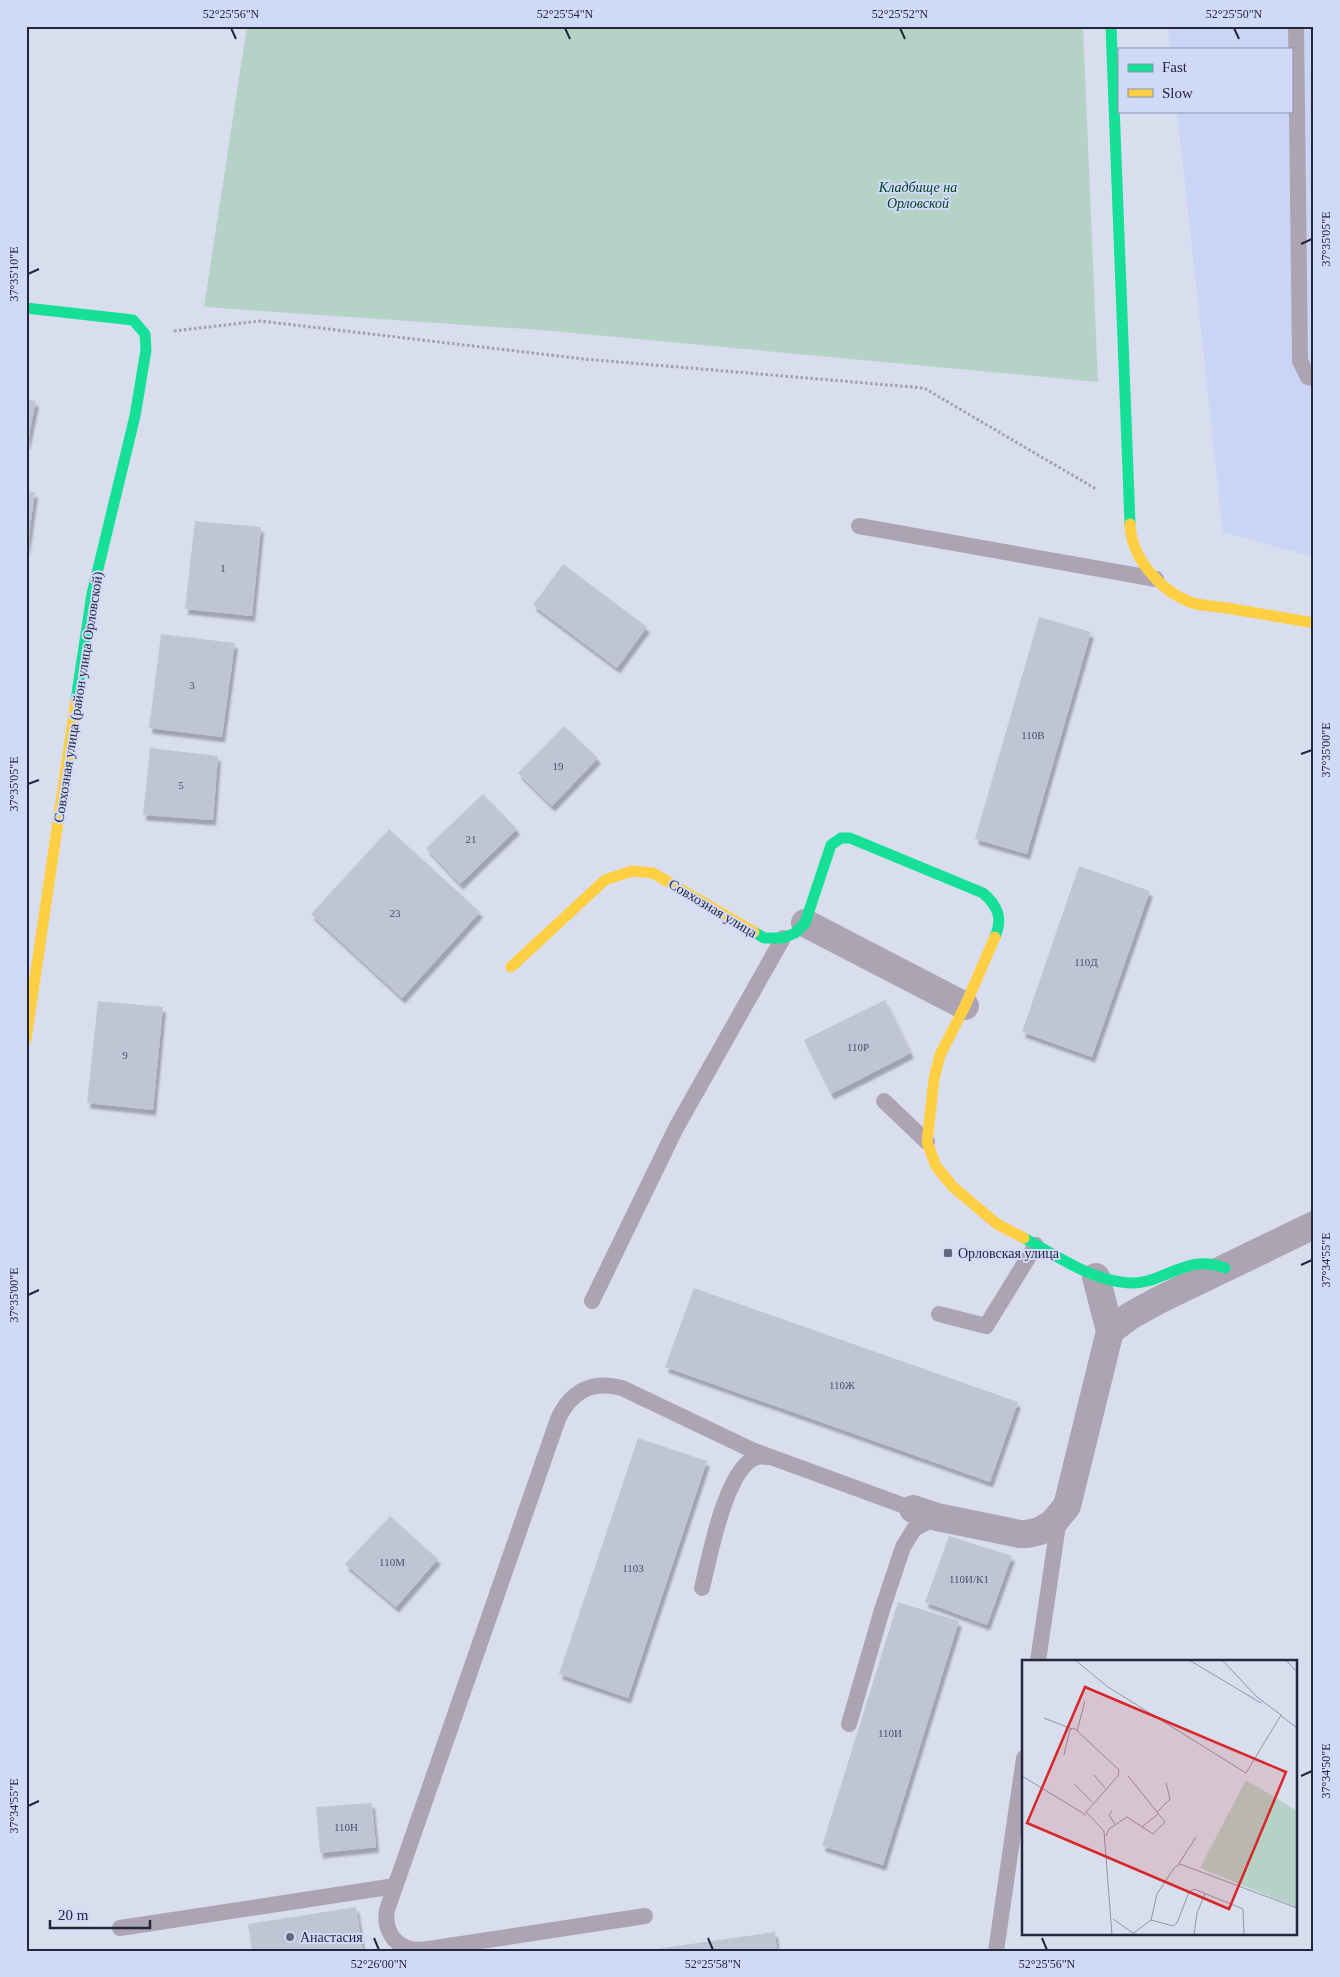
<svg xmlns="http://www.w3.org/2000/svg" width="1340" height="1977" font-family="Georgia,serif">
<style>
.built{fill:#cad4f4}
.green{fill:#b5d2c6}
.building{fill:#c0c5d6;filter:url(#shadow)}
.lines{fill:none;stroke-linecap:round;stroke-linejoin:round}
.path{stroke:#a39eac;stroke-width:3;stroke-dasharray:2.5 2.5;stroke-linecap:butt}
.lane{stroke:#aca4b3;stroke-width:16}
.street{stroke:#aca4b3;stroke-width:28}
.fast{stroke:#16e098;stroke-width:11}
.slow{stroke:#ffcf43;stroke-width:11}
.ticks{fill:none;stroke:#22273a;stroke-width:2}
.poi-dot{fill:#626779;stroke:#d0d9f8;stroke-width:2}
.labels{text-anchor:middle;stroke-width:4;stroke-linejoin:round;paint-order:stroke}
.number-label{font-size:11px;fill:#4b5063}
.park-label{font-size:14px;font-style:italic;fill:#003e1d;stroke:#d0d9f8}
.street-label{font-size:14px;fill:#22273a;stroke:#d0d9f8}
.poi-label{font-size:14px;fill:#22273a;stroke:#d0d9f8;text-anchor:start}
.inset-road{fill:none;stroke:#9095a7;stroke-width:1}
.view{fill:#d62828;fill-opacity:0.15;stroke:#d62828;stroke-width:2.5}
.inset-edge{fill:none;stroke:#22273a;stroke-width:2.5}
.neatline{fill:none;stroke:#22273a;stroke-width:2}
.ticks-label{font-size:12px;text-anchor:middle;fill:#22273a}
</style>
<defs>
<filter id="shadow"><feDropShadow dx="3" dy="5.5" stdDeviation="1" flood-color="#0004"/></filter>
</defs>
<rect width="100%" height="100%" fill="#d9deef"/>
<!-- built -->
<path class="built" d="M1168,26H1314V557L1223,532L1177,111H1291V49H1170Z"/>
<!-- green -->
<path class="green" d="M247,26H1083L1098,382L541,330L204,307Z"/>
<!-- building -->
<path class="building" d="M26,399L36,401L27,445H26Z
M26,491L35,492L27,548H26Z
M195,521L261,527L252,616L185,609Z
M563,564L647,627L617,668L533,605Z
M1039,617L1091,632L1027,854L975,839Z
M161,634L235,643L222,737L149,728Z
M564,726L598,758L552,806L518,773Z
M150,748L218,756L213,820L143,815Z
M483,794L517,829L460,884L426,848Z
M389,829L480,912L402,998L311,914Z
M1079,866L1150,891L1092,1057L1022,1032Z
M885,1000L911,1053L831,1094L804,1040Z
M98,1001L163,1007L153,1110L87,1103Z
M694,1288L1018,1402L990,1482L665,1367Z
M638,1438L707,1461L628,1698L559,1674Z
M390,1516L438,1559L396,1607L345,1564Z
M949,1536L1012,1556L987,1625L925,1602Z
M898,1602L959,1621L883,1865L822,1846Z
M372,1803L376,1847L320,1853L316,1807Z
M356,1907L363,1951H252L248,1924Z
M775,1932L777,1951H648V1950Z"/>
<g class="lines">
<!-- path -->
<path class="path" d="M174,331L260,321L584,359L924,388L1096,489"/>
<!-- lane -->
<path class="lane" d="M1296,26L1300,361L1308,377L1314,378
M859,526L1156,579
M884,1101L927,1142
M592,1301L676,1128L783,938
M939,1314L986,1326L1036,1245
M702,1588C709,1560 726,1464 758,1457C761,1456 766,1457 769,1457
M1038,1661L1059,1518
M849,1724L882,1610L903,1547L914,1529L937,1517
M645,1916L435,1948C427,1949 418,1951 411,1949C392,1945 384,1927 387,1910L558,1419C571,1391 592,1380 622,1388L752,1450L913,1509
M120,1928L395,1886
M996,1951L1024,1758"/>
<!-- street -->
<path class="street" d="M805,923L965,1006
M1096,1277L1110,1331
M913,1509L937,1517L1020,1534H1027L1040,1531L1053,1523L1067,1506L1110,1331L1130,1316L1157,1301L1314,1225"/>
<!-- fast -->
<path class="fast" d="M1111,26L1130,524
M26,308L133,320L145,334L146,350L135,416L92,594L76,700
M754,932L764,938H783L795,933L805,923L831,845L841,838H850L983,893C998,906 1003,918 995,937
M1024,1238C1057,1256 1090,1280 1129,1283C1163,1285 1187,1252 1225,1268"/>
<!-- slow -->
<path class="slow" d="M1130,524C1131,557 1159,590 1190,602C1201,606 1215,606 1227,608C1256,613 1285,618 1314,623
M995,937L965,1006L940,1055L934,1079L927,1142L936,1166L953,1187L997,1224L1024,1238
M511,967L605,880L632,871L653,873L754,932
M26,1039L76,700"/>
</g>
<!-- ticks -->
<path class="ticks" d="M231,28L236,39M565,28L570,39M900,28L905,39M1234,28L1239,39M1301,244L1312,239M28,274L39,269M1301,754L1312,750M28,784L39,780M1301,1265L1312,1260M28,1295L39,1290M1301,1776L1312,1771M28,1806L39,1801M374,1938L379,1950M708,1938L713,1950M1042,1938L1047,1950"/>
<!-- markers -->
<g class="poi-dot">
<rect x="943" y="1248" width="10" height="10" rx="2.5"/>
<circle cx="290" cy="1937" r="5"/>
</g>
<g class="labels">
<!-- number labels -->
<g class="number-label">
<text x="223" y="572">1</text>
<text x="192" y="689">3</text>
<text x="1033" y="739">110В</text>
<text x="558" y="770">19</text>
<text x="181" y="789">5</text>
<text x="471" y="843">21</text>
<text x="395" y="917">23</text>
<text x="1086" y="966">110Д</text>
<text x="858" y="1051">110Р</text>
<text x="125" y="1059">9</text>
<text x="842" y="1389">110Ж</text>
<text x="392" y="1566">110М</text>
<text x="633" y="1572">110З</text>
<text x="969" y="1583">110И/К1</text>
<text x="890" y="1737">110И</text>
<text x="346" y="1831">110Н</text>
</g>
<!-- park labels -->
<g class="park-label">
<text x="918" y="192">Кладбище на<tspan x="918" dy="16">Орловской</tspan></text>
</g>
<!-- street labels -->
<g class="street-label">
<text transform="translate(78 697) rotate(-81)" y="5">Совхозная улица (район улица Орловской)</text>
<text transform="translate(713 908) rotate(31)" y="5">Совхозная улица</text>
</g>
<!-- poi labels -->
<g class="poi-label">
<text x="958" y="1258">Орловская улица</text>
<text x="300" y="1942">Анастасия</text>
</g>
</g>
<!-- overview -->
<g transform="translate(1022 1660)">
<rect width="275" height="275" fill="#d9deef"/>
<path d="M224,120L275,151L274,247L178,208Z" fill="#b5d2c6"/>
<path class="inset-road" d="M53,0L86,27L224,113L259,55L235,37L200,0M167,0L239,43M264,0L275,12M258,55L275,68M22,58L50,69M55,71L63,41M42,95L48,70L52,68L97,110L96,116L64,152L82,171L90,275M72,115L83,128M0,116L64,155M106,116L135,152M52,124L70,142M90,151L87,155L93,164M120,167L136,154M84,176L87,169L105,157L131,174L143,162L135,152L148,139L144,123M156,205L174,177M91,259L111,273M129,260L151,266L155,263L167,232L172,229L221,249L222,275M109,275L129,260L135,234L152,208L158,204L275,248M172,275L175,253L183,234"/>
<path class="view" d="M63,27L264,112L207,249L5,163Z"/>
<rect width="275" height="275" class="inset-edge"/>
</g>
<!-- border -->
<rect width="1340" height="1977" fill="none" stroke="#d0d9f8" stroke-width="55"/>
<!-- legend -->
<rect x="1118" y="48" width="175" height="65" fill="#d0d9f8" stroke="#8a92ac"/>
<rect x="1128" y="64" width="25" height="8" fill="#16e098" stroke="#8a92ac"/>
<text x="1162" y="72" font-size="15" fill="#22273a">Fast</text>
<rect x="1128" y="89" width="25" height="8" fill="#ffcf43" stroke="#8a92ac"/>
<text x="1162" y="98" font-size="15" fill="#22273a">Slow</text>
<!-- scale -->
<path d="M50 1920v8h100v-8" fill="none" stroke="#22273a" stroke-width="2.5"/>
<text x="58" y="1920" font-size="15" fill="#22273a" stroke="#d0d9f8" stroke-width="4" paint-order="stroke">20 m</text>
<rect x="28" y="28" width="1284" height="1922" class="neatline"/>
<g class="ticks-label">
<text x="231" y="18">52°25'56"N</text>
<text x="565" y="18">52°25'54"N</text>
<text x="900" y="18">52°25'52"N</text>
<text x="1234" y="18">52°25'50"N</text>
<text transform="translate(1326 239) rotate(-90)" y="4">37°35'05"E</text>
<text transform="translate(14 274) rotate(-90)" y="4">37°35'10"E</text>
<text transform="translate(1326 750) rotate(-90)" y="4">37°35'00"E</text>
<text transform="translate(14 784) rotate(-90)" y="4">37°35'05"E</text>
<text transform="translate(1326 1260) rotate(-90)" y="4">37°34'55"E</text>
<text transform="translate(14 1295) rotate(-90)" y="4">37°35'00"E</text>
<text transform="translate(1326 1771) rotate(-90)" y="4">37°34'50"E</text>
<text transform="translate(14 1806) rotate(-90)" y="4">37°34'55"E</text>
<text x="379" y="1968">52°26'00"N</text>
<text x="713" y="1968">52°25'58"N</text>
<text x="1047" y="1968">52°25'56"N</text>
</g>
</svg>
